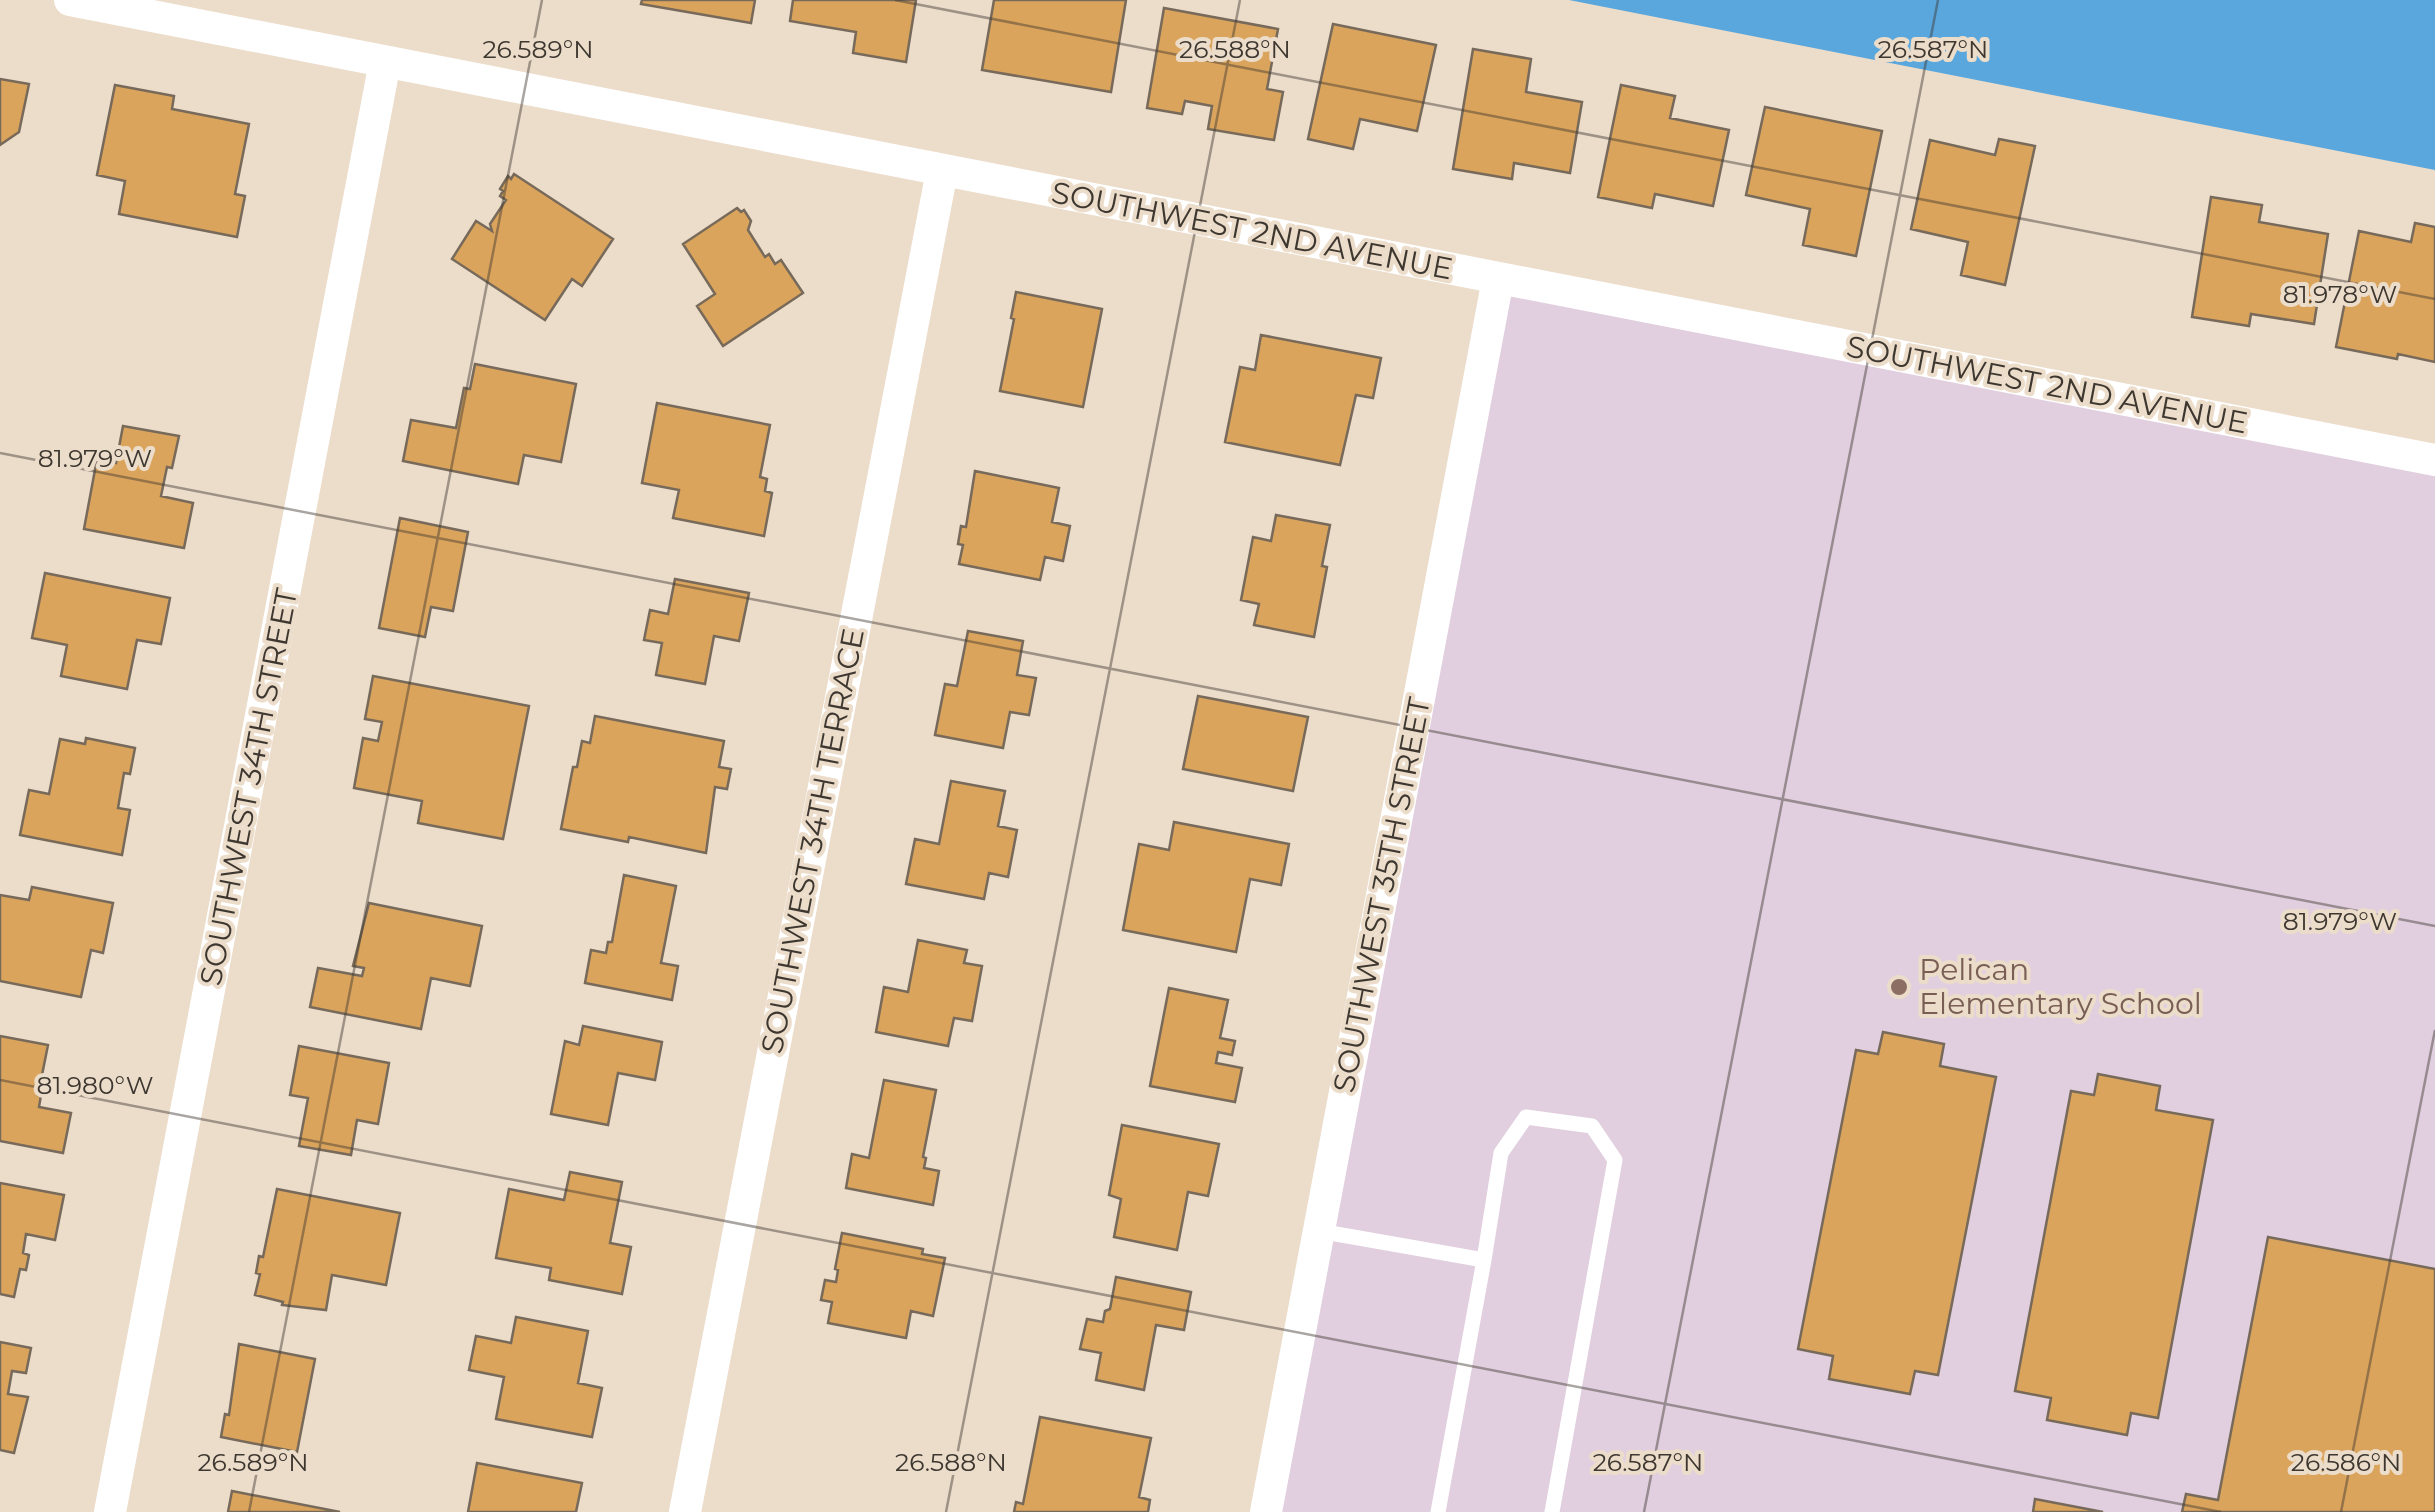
<svg xmlns="http://www.w3.org/2000/svg" width="2435" height="1512" font-family="Montserrat,sans-serif">
<style>
.education{fill:#e1cfdf}
.water{fill:#5aa7dd}
.building{fill:#dba45c;stroke:#776a5a;stroke-width:2.5}
.lines{fill:none;stroke-linecap:round;stroke-linejoin:round}
.lane{stroke:#fff;stroke-width:15}
.street{stroke:#fff;stroke-width:32}
.ticks{fill:none;stroke:#3d3730;stroke-width:2.5;stroke-opacity:0.45}
.education-dot{fill:#8d6e63;stroke:#ecdcca;stroke-width:4}
.labels{text-anchor:middle;stroke-width:8;stroke-linejoin:round;paint-order:stroke}
.street-label{font-size:30px;fill:#3d3730;stroke:#ecdcca}
.education-label{font-size:30px;fill:#785e54;stroke:#ecdcca;text-anchor:start}
.ticks-label{font-size:25px;text-anchor:middle;fill:#3d3730;stroke:#ecdcca;stroke-width:8;stroke-linejoin:round;paint-order:stroke}
</style>
<rect width="100%" height="100%" fill="#ecdcca"/>
<!-- education -->
<path class="education" d="M1498,279L2435,462V1512H1263Z"/>
<!-- water -->
<path class="water" d="M1569,0H2435V170Z"/>
<!-- building -->
<path class="building" d="M642,0H755L751,23L641,4Z
M793,0H916L906,62L853,53L856,32L790,21Z
M994,0H1126L1111,92L982,70Z
M1164,8L1278,29L1267,89L1283,92L1274,140L1208,129L1212,106L1185,101L1182,114L1147,108Z
M1333,24L1436,45L1417,131L1360,119L1353,149L1308,139Z
M1473,49L1531,59L1526,92L1582,102L1570,173L1514,163L1512,179L1453,169Z
M0,79L29,84L19,132L0,145Z
M115,85L174,96L172,109L249,124L235,194L245,196L237,237L119,214L125,181L97,175Z
M1621,85L1675,96L1670,118L1729,130L1713,206L1655,194L1652,208L1598,197Z
M1765,107L1882,131L1856,256L1803,245L1810,209L1746,195Z
M1999,139L2035,146L2005,285L1961,275L1968,242L1911,229L1930,140L1995,155Z
M514,174L613,239L582,286L572,279L545,320L452,259L476,221L492,231L490,224L506,200L500,196L503,191L500,189L508,176L511,179Z
M2211,197L2262,205L2259,222L2328,234L2314,324L2251,314L2249,326L2192,317Z
M737,208L741,212L744,210L751,221L748,230L765,257L769,254L775,264L781,260L803,293L723,346L697,306L715,294L683,244Z
M2415,223L2435,227V362L2398,354L2397,359L2336,347L2359,231L2411,242Z
M1016,292L1102,309L1083,407L1000,391L1014,319L1011,318Z
M1261,335L1381,358L1373,398L1356,395L1340,465L1225,442L1240,367L1255,370Z
M475,364L576,384L561,462L524,455L518,484L403,461L411,420L456,428L464,388L470,389Z
M657,403L770,425L760,477L767,479L765,491L772,493L764,536L673,518L679,490L642,483Z
M123,426L179,436L172,468L167,467L161,496L193,503L184,548L84,529L97,459L116,463Z
M975,471L1059,488L1052,522L1070,526L1063,561L1045,557L1040,580L959,564L963,545L958,544L961,526L966,527Z
M1276,515L1330,525L1322,566L1327,567L1314,637L1254,625L1259,604L1241,600L1253,537L1271,541Z
M400,518L468,532L453,611L431,607L425,637L379,628Z
M45,573L170,598L161,644L137,640L127,689L61,676L67,645L32,638Z
M675,579L749,593L739,641L714,636L705,684L656,675L662,643L644,640L650,610L668,614Z
M968,631L1023,641L1017,675L1036,678L1029,715L1010,712L1003,748L935,735L945,684L957,686Z
M373,676L529,706L503,839L418,823L422,801L354,788L363,738L378,741L382,722L365,719Z
M1198,696L1308,717L1293,791L1183,769Z
M595,716L724,741L719,767L731,769L727,789L715,787L706,853L629,837L628,842L561,829L573,767H577L582,741L590,743Z
M86,738L135,748L130,774L124,773L118,808L130,810L122,855L20,835L29,790L49,794L60,739L85,744Z
M951,781L1005,791L998,826L1017,830L1008,877L989,873L984,899L906,884L915,839L939,844Z
M1174,822L1289,844L1281,885L1250,879L1236,952L1123,930L1139,844L1169,850Z
M624,875L676,886L661,963L678,966L672,1000L585,983L591,950L606,953L608,942H612Z
M32,887L113,903L103,953L91,950L81,997L0,981V895L29,900Z
M369,903L482,926L470,986L431,978L421,1029L310,1007L318,968L362,976L364,968L353,966Z
M918,940L967,950L964,963L982,966L972,1021L954,1018L948,1046L876,1032L884,987L908,992Z
M1169,988L1228,1000L1220,1038L1235,1041L1232,1055L1218,1052L1216,1063L1242,1068L1235,1102L1150,1086Z
M583,1026L662,1042L655,1080L618,1073L608,1125L551,1114L565,1041L579,1045Z
M1883,1032L1944,1044L1940,1066L1996,1077L1938,1375L1915,1371L1910,1394L1829,1379L1833,1356L1798,1349L1856,1050L1878,1054Z
M0,1036L48,1045L38,1095H41L39,1107L71,1113L63,1153L0,1141Z
M299,1046L389,1063L378,1124L357,1120L351,1155L299,1146L308,1098L290,1095Z
M2098,1074L2160,1086L2156,1110L2213,1120L2158,1418L2131,1413L2127,1435L2047,1420L2051,1398L2015,1391L2071,1091L2094,1095Z
M884,1080L936,1090L923,1157L926,1158L924,1168L939,1171L933,1205L846,1188L852,1154L869,1158Z
M1122,1125L1219,1144L1208,1196L1188,1192L1177,1250L1114,1237L1121,1199L1109,1195Z
M570,1172L622,1182L610,1243L631,1247L622,1294L549,1280L551,1268L496,1258L509,1189L564,1200Z
M0,1183L64,1195L55,1240L26,1234L23,1253L29,1255L26,1270L20,1269L14,1297L0,1294Z
M277,1189L400,1213L386,1285L332,1275L326,1310L282,1305L283,1302L255,1295L260,1274L256,1273L259,1256L263,1257Z
M842,1233L923,1249L922,1254L945,1258L933,1316L911,1311L906,1338L828,1323L832,1302L821,1300L825,1280L836,1282L838,1270L835,1269Z
M2268,1237L2435,1269V1512H2182L2186,1494L2218,1500Z
M1116,1277L1191,1292L1184,1330L1156,1325L1144,1390L1096,1380L1101,1353L1080,1349L1087,1319L1103,1322L1105,1311L1110,1309Z
M516,1317L588,1331L578,1383L602,1388L592,1437L496,1419L504,1377L469,1370L476,1336L511,1343Z
M0,1342L31,1348L26,1373L12,1371L8,1394L28,1397L14,1453L0,1450Z
M239,1344L315,1359L297,1452L221,1437L225,1414L229,1415Z
M1040,1417L1151,1438L1139,1497L1150,1500L1148,1512H1014L1016,1502L1023,1504Z
M477,1463L582,1483L576,1512H468Z
M232,1491L340,1512H228Z
M2035,1499L2103,1512H2033Z"/>
<g class="lines">
<!-- lane -->
<path class="lane" d="M1319,1231L1484,1260L1438,1512
M1484,1260L1501,1153L1526,1117L1592,1126L1615,1160L1552,1512"/>
<!-- street -->
<path class="street" d="M70,0L2435,460
M110,1512L385,62
M685,1512L942,171
M1266,1512L1498,279"/>
</g>
<!-- ticks -->
<path class="ticks" d="M895,0L2435,299M0,453L2435,926M0,1080L2221,1512M249,1512L542,0M946,1512L1240,0M1644,1512L1938,0M2341,1512L2435,1030"/>
<!-- markers -->
<circle class="education-dot" cx="1899" cy="987" r="10"/>
<g class="labels">
<!-- street labels -->
<g class="street-label">
<text transform="translate(1252 231) rotate(11)" y="10">SOUTHWEST 2ND AVENUE</text>
<text transform="translate(2047 385) rotate(11)" y="10">SOUTHWEST 2ND AVENUE</text>
<text transform="translate(249 787) rotate(-79)" y="10">SOUTHWEST 34TH STREET</text>
<text transform="translate(813 841) rotate(-79)" y="10">SOUTHWEST 34TH TERRACE</text>
<text transform="translate(1382 895) rotate(-79)" y="10">SOUTHWEST 35TH STREET</text>
</g>
<!-- education labels -->
<g class="education-label">
<text x="1919" y="980">Pelican<tspan x="1919" dy="34">Elementary School</tspan></text>
</g>
</g>
<g class="ticks-label">
<text x="538" y="58">26.589°N</text>
<text x="1235" y="58">26.588°N</text>
<text x="1933" y="58">26.587°N</text>
<text x="2340" y="303">81.978°W</text>
<text x="95" y="467">81.979°W</text>
<text x="2340" y="930">81.979°W</text>
<text x="95" y="1094">81.980°W</text>
<text x="253" y="1471">26.589°N</text>
<text x="951" y="1471">26.588°N</text>
<text x="1648" y="1471">26.587°N</text>
<text x="2346" y="1471">26.586°N</text>
</g>
</svg>
